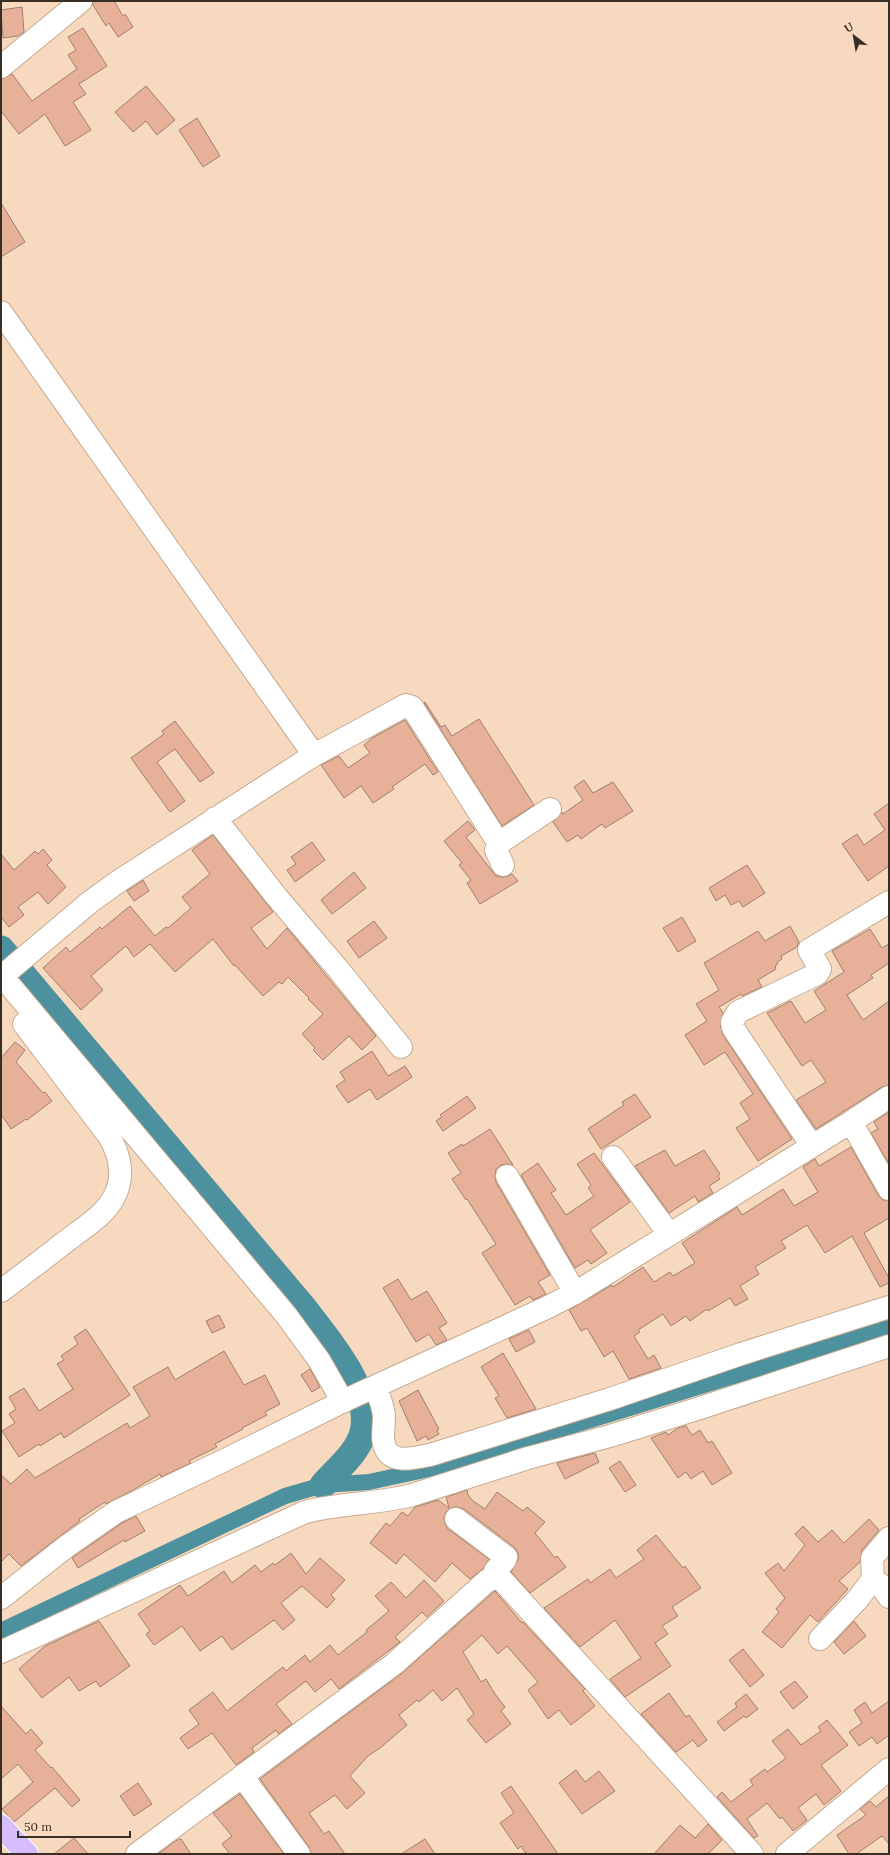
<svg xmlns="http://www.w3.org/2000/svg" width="890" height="1855" font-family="Lora,serif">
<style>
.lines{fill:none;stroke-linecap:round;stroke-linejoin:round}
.canal{stroke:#4d919e;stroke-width:16}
.river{stroke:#4d919e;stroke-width:27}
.building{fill:#e6b099;stroke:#a27f70}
.minor-casing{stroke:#c6aa90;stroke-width:24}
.major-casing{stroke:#fff;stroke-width:24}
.minor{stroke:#fff;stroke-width:22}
.major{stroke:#d6bdfb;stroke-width:22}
</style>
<rect width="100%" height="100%" fill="#f7d9bf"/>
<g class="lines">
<!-- canal -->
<path class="canal" d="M1,1631L285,1496L323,1485L369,1482L438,1467L889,1328"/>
<!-- river -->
<path class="river" d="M1,949L303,1307C327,1338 373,1391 363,1432C358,1453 336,1470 323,1485"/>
</g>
<!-- building -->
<path class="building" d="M93,1H114L123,16L125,14L133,27L118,37L109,23L106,26L93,5Z
M22,7L24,32L18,36L3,38L1,10Z
M83,28L107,66L79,84L86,94L73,102L91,130L65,146L45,114L19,134L1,111V79L12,74L32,101L77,69L68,55L76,50L68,37Z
M146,86L175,120L157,135L146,121L133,132L115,112Z
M197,118L220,156L203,167L179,130Z
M1,203L25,242L1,257Z
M425,702L441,727L445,725L452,736L479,719L534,805L502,826L424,703Z
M405,720L438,772L433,775L425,764L392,787L394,789L373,803L361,786L344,798L321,765L339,756L348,768L370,753L364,745L372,738Z
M175,721L214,773L200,782L175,749L157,762L185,801L170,812L131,758L164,734L162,731Z
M584,780L593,793L613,782L633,811L605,828L602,824L581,839L578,835L567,842L553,822L562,812L563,814L583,800L574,787Z
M889,803V866L868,881L842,844L857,834L864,845L885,830L874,814Z
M468,821L475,830L466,837L492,871L496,876L502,877L508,876L512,874L518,881L480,904L467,883L471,880L459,865L462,863L444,841Z
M213,835L273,912L251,928L267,949L287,928L376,1036L362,1050L349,1036L323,1060L313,1050L315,1048L302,1034L323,1014L308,999L309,998L288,977L282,984L279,982L263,996L235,965L234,966L213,939L175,972L150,944L134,957L126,946L91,976L103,990L81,1010L43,968L66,947L70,952L100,927L102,929L130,906L155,936L166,927L168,928L191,908L182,897L210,874L192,850Z
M312,842L325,860L295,882L287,870L296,864L291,857Z
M43,849L52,860L47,865L66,887L48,904L38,892L18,907L24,915L9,927L1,917V854L14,870L35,851L38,854Z
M747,865L765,893L743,907L739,901L731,905L725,895L716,901L709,888Z
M354,872L366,888L332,914L321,900Z
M143,880L149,891L134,901L127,891Z
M682,917L696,941L678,952L663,928Z
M374,921L387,938L359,958L347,941Z
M790,926L799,942L797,947L781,956L782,959L777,962L778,964L775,966L776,969L758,980L762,987L742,996L741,994L719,1007L723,1013L720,1024L723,1035L792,1139L758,1161L736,1128L750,1119L740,1103L753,1094L725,1052L704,1065L685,1035L707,1021L696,1004L719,990L704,963L758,931L765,941Z
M870,929L882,948L889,944V963L871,975L873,978L847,995L863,1020L889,1001V1085L882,1087L816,1129L796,1100L826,1082L811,1060L802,1066L767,1013L791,1001L805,1023L826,1010L814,991L844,972L832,951Z
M15,1042L25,1050L16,1062L43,1093L45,1092L52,1101L27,1120L26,1119L11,1129L1,1114V1058Z
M372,1051L388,1076L405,1066L412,1077L377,1100L370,1089L348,1103L336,1086L345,1080L340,1072Z
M635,1094L651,1117L601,1149L588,1129L624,1105L622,1102Z
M467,1096L476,1108L443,1131L436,1121L442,1117L440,1115Z
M889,1112V1164L871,1133L878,1129L874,1122Z
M490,1129L513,1165L507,1164L501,1165L496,1169L495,1176L496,1182L550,1275L538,1282L546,1294L533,1300L530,1296L515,1305L482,1253L496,1244L467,1199L466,1200L452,1179L461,1173L448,1153L462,1144L463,1146Z
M851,1147L878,1195L883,1200L889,1201V1218L864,1233L889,1278V1283L880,1287L852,1236L825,1253L807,1225L781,1241L786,1248L755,1267L759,1274L740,1286L748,1299L735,1306L730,1298L708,1311L707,1309L690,1321L686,1316L671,1326L663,1314L638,1330L640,1332L634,1336L648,1359L654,1355L661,1368L629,1379L613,1351L604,1357L587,1328L581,1331L569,1310L612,1285L613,1287L643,1267L654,1282L670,1272L673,1276L695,1263L682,1243L737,1207L742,1215L783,1189L794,1206L818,1192L803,1167L815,1159L819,1166Z
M665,1150L675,1166L704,1150L720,1174L718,1176L720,1179L709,1186L713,1193L698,1202L695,1196L669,1213L635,1166Z
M594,1153L630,1202L590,1230L607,1253L591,1264L588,1260L575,1268L521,1175L538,1163L556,1190L551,1193L566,1215L594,1196L588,1188L591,1185L577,1164Z
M398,1279L411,1300L427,1291L447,1323L439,1328L447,1340L436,1345L429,1334L416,1342L383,1288Z
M219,1315L225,1327L212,1333L206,1321Z
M86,1329L130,1395L64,1438L61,1433L40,1446L39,1444L19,1457L2,1431L15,1423L9,1414L16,1409L9,1397L24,1388L39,1411L73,1389L57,1364L64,1360L61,1356L78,1344L74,1337Z
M529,1330L535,1342L516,1352L509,1339Z
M224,1351L244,1385L265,1375L280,1404L265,1412L267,1415L242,1428L243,1429L215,1444L217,1447L189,1461L191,1463L161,1477L160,1474L133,1490L106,1504L105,1502L79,1519L80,1521L21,1566L9,1554L1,1562V1475L11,1484L27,1469L35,1478L127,1423L130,1428L150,1416L133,1387L168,1367L175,1380Z
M503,1353L536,1409L507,1418L495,1398L499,1396L481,1367Z
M310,1369L320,1387L312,1392L301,1375Z
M418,1390L439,1429L437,1430L439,1434L428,1440L426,1436L417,1441L399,1401Z
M686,1426L692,1435L700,1430L708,1443L712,1441L732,1473L712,1485L703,1471L691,1479L686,1472L678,1478L651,1438L666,1432L668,1435L678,1428Z
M595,1453L599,1462L565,1479L557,1463Z
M620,1461L636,1485L625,1492L609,1468Z
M467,1490L468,1495L473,1501L485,1509L497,1492L523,1511L527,1507L545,1522L535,1533L555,1558L557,1556L566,1567L530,1593L511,1572L518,1560V1553L514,1547L464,1509L457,1507L451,1508L446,1512L444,1518L445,1524L448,1529L489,1559L483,1569L470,1579L452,1563L435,1582L404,1554L396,1564L370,1543L386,1523L390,1526L402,1512L408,1516L415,1507L438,1500L449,1508L446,1497Z
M136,1516L145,1531L125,1542L124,1540L78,1568L72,1558L122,1523Z
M869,1519L879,1530L862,1550L860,1562L839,1581L848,1589L818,1622L810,1615L782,1648L762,1632L779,1612L776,1609L785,1598L765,1573L778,1563L784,1571L805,1545L795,1534L803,1526L818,1542L832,1530L844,1543Z
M656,1535L683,1568L685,1566L701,1588L672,1607L678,1616L662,1626L668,1634L655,1643L671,1666L625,1697L610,1679L641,1658L615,1620L580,1647L544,1608L588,1579L590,1583L610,1569L616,1578L644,1559L637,1550Z
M291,1553L306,1574L320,1558L345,1580L331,1595L335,1599L327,1608L302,1586L281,1603L295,1620L283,1630L274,1620L232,1650L222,1636L200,1651L182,1626L154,1645L146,1634L150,1631L138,1614L180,1585L188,1596L224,1571L232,1583L255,1565L261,1572L273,1563L275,1565Z
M424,1580L444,1601L427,1617L422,1612L395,1637L400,1642L339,1689L331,1679L315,1692L306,1681L276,1704L292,1724L279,1734L276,1730L252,1748L254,1752L236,1765L212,1733L188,1749L180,1738L199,1724L189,1710L213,1692L227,1711L283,1667L286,1671L305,1655L310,1662L330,1645L338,1655L367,1632L366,1630L389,1611L375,1596L391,1582L406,1598Z
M495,1591L522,1623L523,1622L585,1689L583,1691L595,1706L571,1725L559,1710L548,1719L528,1690L538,1682L507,1646L498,1654L482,1635L463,1652L481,1682L486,1679L495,1694L505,1707L501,1711L511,1724L486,1743L467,1720L474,1714L457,1688L442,1701L433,1690L419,1702L417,1700L399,1715L407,1725L380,1748L368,1756L350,1776L365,1793L347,1809L335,1795L309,1813L324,1834L329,1831L345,1854H311L309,1847L260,1779L401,1674Z
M99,1621L130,1666L100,1687L96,1681L79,1691L69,1677L68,1678L42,1698L19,1669L45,1646Z
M854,1621L866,1636L844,1654L834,1642Z
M743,1649L764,1675L750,1687L729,1660Z
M795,1681L808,1697L793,1709L780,1692Z
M669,1693L686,1717L689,1715L707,1740L698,1747L693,1740L676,1752L641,1714Z
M746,1694L758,1709L746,1718L744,1716L724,1731L717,1722L737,1707L735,1703Z
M889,1701V1735L877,1744L872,1737L859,1746L849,1732L862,1723L854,1710L865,1702L872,1713Z
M1,1706L26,1734L31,1729L43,1743L35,1750L51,1768L52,1767L80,1800L72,1807L55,1788L14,1822L2,1809L33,1782L18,1764L1,1779Z
M827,1720L848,1745L821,1765L841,1791L824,1805L816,1794L798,1808L807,1820L793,1831L782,1817L780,1819L767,1803L747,1819L758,1836L754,1838L717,1797L722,1792L731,1802L753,1785L750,1780L765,1769L767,1772L786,1758L772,1741L788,1729L801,1745L821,1731L818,1727Z
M576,1770L585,1782L599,1771L615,1791L582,1814L559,1783Z
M138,1783L152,1804L134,1816L120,1796Z
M511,1786L558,1854H526L521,1846L518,1849L500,1823L514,1813L501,1793Z
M240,1794L284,1854H230L222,1844L232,1836L213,1813Z
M889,1796V1844L882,1836L856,1854H849L837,1835L866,1815L860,1809L870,1801L876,1807Z
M708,1824L722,1840L708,1854H654L680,1825L695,1838Z
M74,1838L88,1854H54Z
M181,1839L191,1854H158L177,1840Z
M425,1839L435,1854H401Z"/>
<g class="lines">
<!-- minor casing -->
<g class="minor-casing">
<path id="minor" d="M1,67L81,1
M1,312L314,755
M215,818L276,896L338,969L401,1047
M499,841L496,850L503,865
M2,976L286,1315L319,1360L343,1402
M1,977L90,902L119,881L314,755L406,705L412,707L496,839L502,841L550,809
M851,1122L889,1189
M812,1146L733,1028L732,1022L738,1012L817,974L820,969L809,950L889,902
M613,1157L669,1234
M507,1176L575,1293
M1,1291C24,1274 47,1256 69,1239C85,1227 105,1215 114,1197C125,1177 120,1155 109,1136L24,1024
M376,1387C379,1396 383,1406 384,1416C384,1424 383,1431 383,1438C385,1466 411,1459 430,1455L610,1399L741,1354L889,1307
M456,1519L506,1557L505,1560L495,1571V1578
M873,1582L872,1558L889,1538
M1,1598L67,1546L116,1512L227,1459L350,1398L546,1308L575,1293L851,1122L889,1097
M820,1639L857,1600L870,1583L876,1581L880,1584L889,1597
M1,1652L305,1512C340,1503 377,1504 412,1495L528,1458L610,1436L700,1408L889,1346
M242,1776L299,1854
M137,1854L394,1664L488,1580L495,1578L501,1579L752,1854
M787,1854L889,1769"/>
</g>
<!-- major casing -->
<g class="major-casing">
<path id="major" d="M1,1826L27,1854"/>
</g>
<!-- minor -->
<use href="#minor" class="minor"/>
<!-- major -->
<use href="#major" class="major"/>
</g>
<!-- border -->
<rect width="890" height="1855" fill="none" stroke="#392e23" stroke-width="4"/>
<!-- north arrow -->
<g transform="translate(854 36) rotate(329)" stroke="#f7d9bf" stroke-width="3" paint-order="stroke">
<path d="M0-3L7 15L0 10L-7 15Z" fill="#392e23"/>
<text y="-6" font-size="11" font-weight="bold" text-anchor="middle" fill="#392e23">U</text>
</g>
<!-- scale -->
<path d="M18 1831v6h112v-6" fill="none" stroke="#392e23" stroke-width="2"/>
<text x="24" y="1831" font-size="12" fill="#392e23" stroke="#f7d9bf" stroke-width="3" paint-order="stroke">50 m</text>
</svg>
